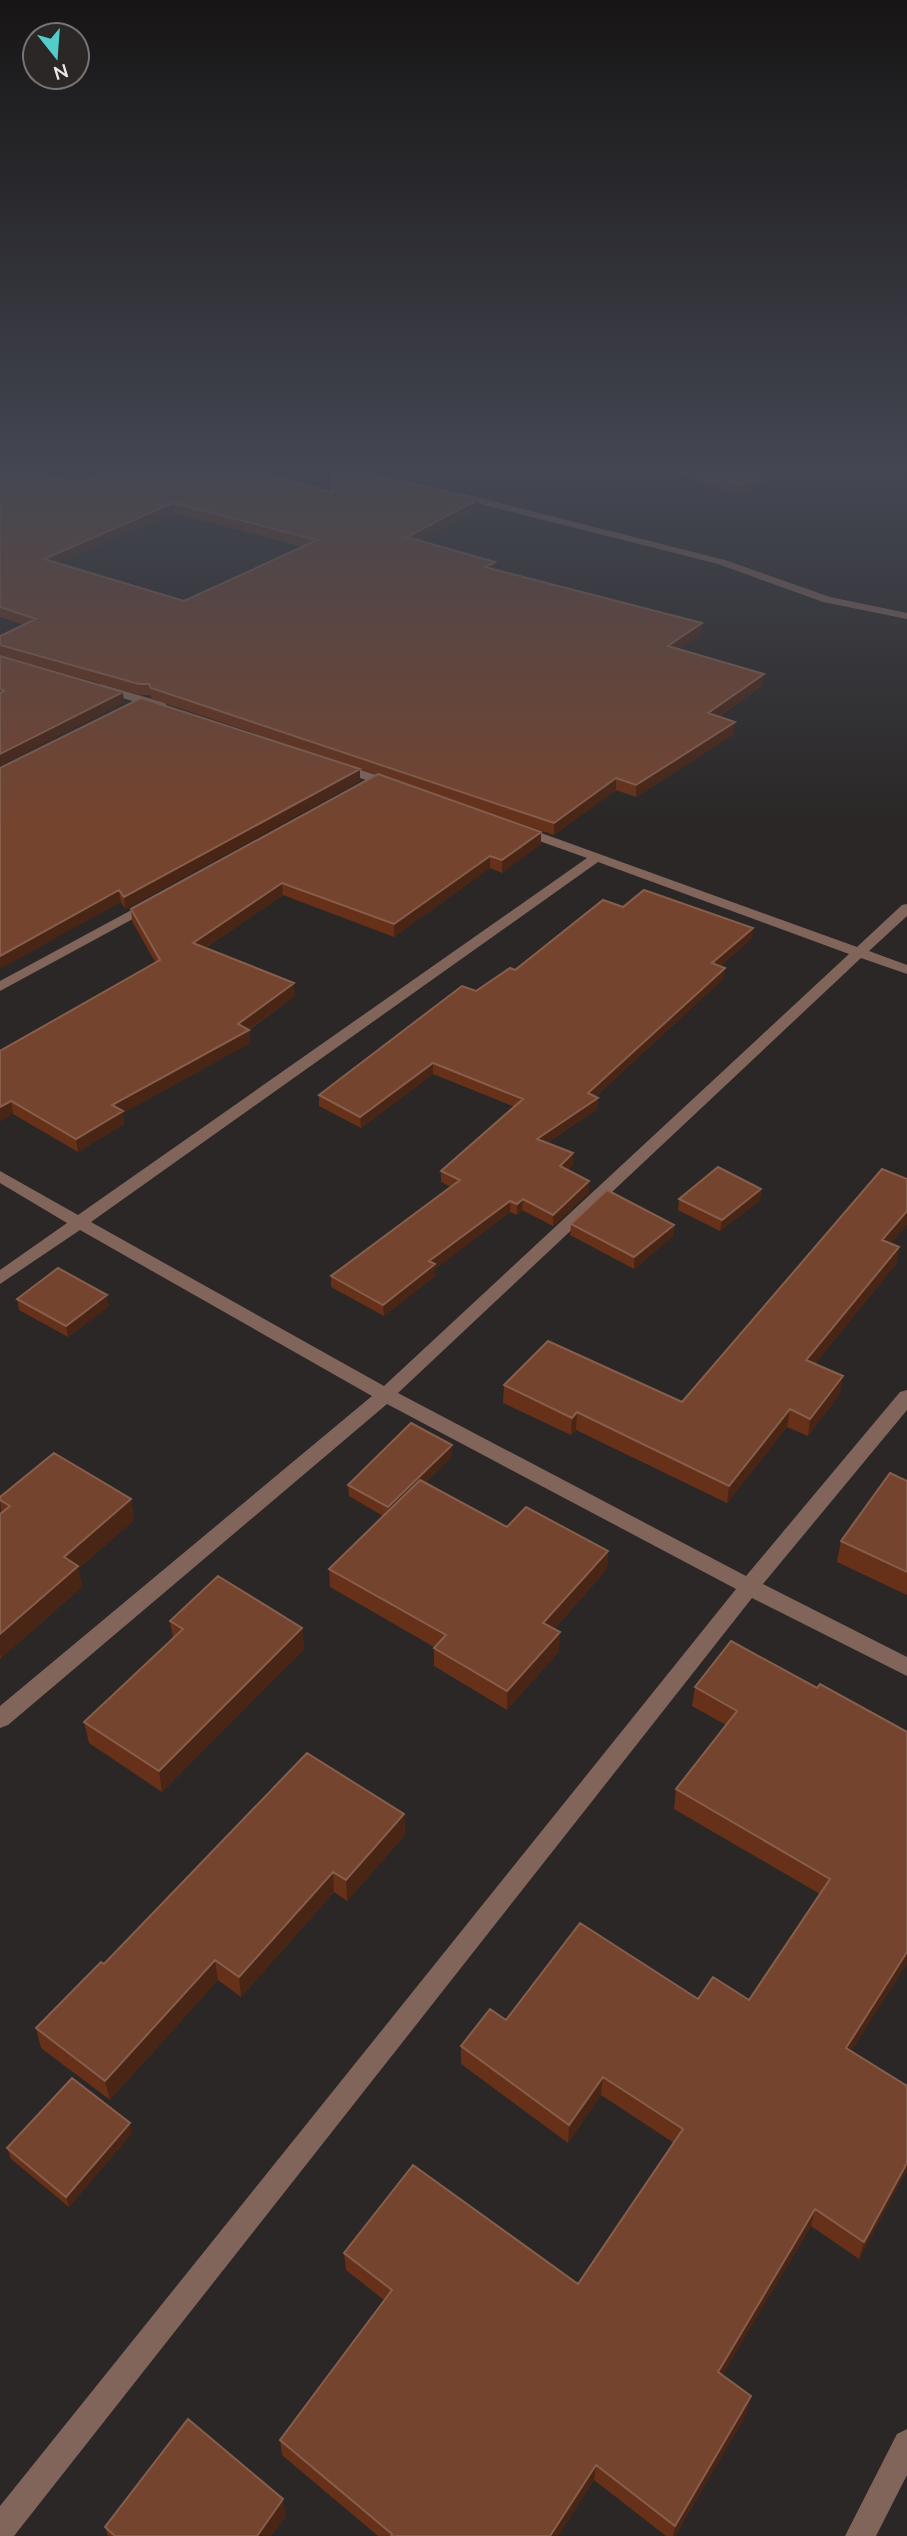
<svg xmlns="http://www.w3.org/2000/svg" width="907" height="2536" font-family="'Nunito Sans',sans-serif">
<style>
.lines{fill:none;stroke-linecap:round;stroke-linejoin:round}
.minor{fill:#82655a;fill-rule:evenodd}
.wall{fill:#673119;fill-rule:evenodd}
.shaded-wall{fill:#492515}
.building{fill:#75442f;stroke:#875e4c;stroke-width:2;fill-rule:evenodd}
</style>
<rect width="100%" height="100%" fill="#2a2726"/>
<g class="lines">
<!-- minor -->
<path class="minor" d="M456,492L725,560L830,597L907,613V619L823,602L718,564L453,497L451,495Z
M101,684L165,703L167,706L161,710L97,690L95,688Z
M340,763L397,782L399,785L393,789L336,770L334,767Z
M519,825L857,947L902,905L907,904V916L869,951L907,965V974L861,958L398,1393L746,1576L900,1392L907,1390V1410L763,1584L907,1657V1676L752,1598L14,2536H0V2506L736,1589L387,1404L8,1725L0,1728V1706L372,1396L80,1230L0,1284V1270L67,1223L0,1183V1171L78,1215L587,858L514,832L512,829ZM598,862L849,954L384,1386L91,1222Z
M150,900L157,904L155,907L0,991V981Z
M907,2429V2475L876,2536H845L897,2434Z"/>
</g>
<!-- wall -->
<path class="wall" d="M0,469L76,483L333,493L479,509L420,541L495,562V570L702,623V634L678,649L763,685L718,717L734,734L636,797L616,790L554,835L437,795L541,844L502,873L490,868L394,937L283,895L205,948L295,996L249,1030L250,1043L123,1113L124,1124L78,1152L13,1114L0,1051L155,962L132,921L131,909L377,775L360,769V781L125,909L121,902L0,768L346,764L152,699L150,695H140L0,655V636L24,625L0,617ZM174,513L303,547L184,601L58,563Z
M675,469H796L741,494L674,474Z
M623,907L752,938L720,966L724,978L595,1097L598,1098L597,1109L547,1143L573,1164L567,1170L589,1192L553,1226L522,1210L517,1215L510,1212L435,1269V1276L384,1316L331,1287V1276L451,1187L441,1182V1171L515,1107L433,1074L361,1128L319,1106V1095L476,991Z
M907,1179V1224L891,1243L899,1247L896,1264L815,1364L840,1394L808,1436L787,1427L727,1503L576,1430L571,1435L503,1403L504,1385L682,1402Z
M761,1189L760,1200L720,1231L678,1210L679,1199Z
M571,1224L674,1225L673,1236L634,1269L570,1235Z
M17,1299L109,1306L68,1337L19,1310Z
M452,1456L425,1483L507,1527L608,1551L607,1569L554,1629L559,1651L507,1710L434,1666V1647L330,1587L329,1569L383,1516L349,1496L348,1485Z
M907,1481V1595L837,1562L841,1541Z
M0,1497L131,1499L134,1520L78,1569L82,1587L1,1658H0V1514L1,1513Z
M170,1621L302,1628L304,1649L162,1792L89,1743L84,1722L173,1638Z
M695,1687L817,1688L907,1732V1963L851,2051L907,2086V2170L859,2259L811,2226L722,2375L747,2413L675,2536H666L594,2480L558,2536H378L282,2455L280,2440L384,2300L346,2270L344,2253L578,2284L674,2143L601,2095L568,2143L461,2064V2046L506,2020L698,1999L749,2000L820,1894L674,1809L676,1789L726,1725L692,1706Z
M404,1814L405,1835L347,1901L334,1892L241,1997L218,1980L110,2100L41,2048L36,2028L104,1964Z
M132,2133L69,2207L11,2159L7,2148Z
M286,2516L271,2536H108L105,2527Z"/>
<!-- shaded-wall -->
<path class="shaded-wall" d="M778,469H796L741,494L742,485Z
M479,499V509L407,548V537Z
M173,503L174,513L45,569L44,559Z
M495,562V572L485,567Z
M702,623V634L667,657L668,646Z
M764,674L763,685L707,724L708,713Z
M123,692L124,703L0,766V754Z
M735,722L734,734L636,797V785Z
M360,769V781L125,909L124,897Z
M616,778V790L554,835V823Z
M541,832V844L502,873V860Z
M490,856V868L394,937V924Z
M282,883L283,895L194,955L193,943Z
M119,890L121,902L0,969V956Z
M753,928L752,938L711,974L712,963Z
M725,968L724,978L587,1104L588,1093Z
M294,983L295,996L245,1032L249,1030L250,1043L123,1113L124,1124L78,1152L76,1139L112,1105L238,1024Z
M433,1063V1074L361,1128L360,1117Z
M598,1098L597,1109L536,1150L537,1139Z
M11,1101L13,1114L0,1122V1107Z
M573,1153V1164L559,1177L560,1166Z
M589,1181V1192L553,1226V1215Z
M761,1189L760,1200L720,1231L722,1220Z
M523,1199L522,1210L517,1215V1204Z
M510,1201V1212L435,1269V1276L384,1316L383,1305L429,1261Z
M907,1211V1224L879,1257L882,1240Z
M674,1225L673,1236L634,1269V1257Z
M899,1247L896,1264L804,1378L806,1360Z
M107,1295L109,1306L68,1337L66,1326Z
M843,1376L840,1394L808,1436L810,1419Z
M790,1409L787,1427L727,1503L729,1486Z
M577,1412L576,1430L571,1435L572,1418Z
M452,1445V1456L388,1519V1507Z
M131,1499L134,1520L78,1569L82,1587L1,1658L0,1653V1634L64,1557Z
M608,1551L607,1569L542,1642L543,1623Z
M302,1628L304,1649L162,1792L159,1771Z
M560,1632L559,1651L507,1710V1691Z
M404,1814L405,1835L347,1901L346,1880Z
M333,1872L334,1892L241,1997L239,1977Z
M907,1952V1963L841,2067L846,2048Z
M215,1960L218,1980L110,2100L105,2081Z
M603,2077L601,2095L568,2143L569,2125Z
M130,2123L132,2133L69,2207L66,2197Z
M907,2163V2170L859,2259L864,2242Z
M815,2209L811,2226L715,2388L718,2372Z
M751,2396L747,2413L675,2536H673L675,2526Z
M596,2465L594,2480L558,2536H550Z
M283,2499L286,2516L271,2536H257Z"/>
<!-- building -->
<path class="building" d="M0,469H22L76,483L110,469H250L333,493L331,469H349L479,499L407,537L495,562L485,567L702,623L668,646L764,674L708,713L735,722L636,785L616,778L554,823L151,688L149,684H139L0,645V636L36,619L0,607ZM173,503L317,540L184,601L44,559Z
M687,469H778L742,485Z
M0,656L123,692L0,754V693L4,691L0,689Z
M141,698L360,769L124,897L119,890L0,956V768Z
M378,774L541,832L502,860L490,856L394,924L282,883L193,943L294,983L238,1024L249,1030L112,1105L123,1111L76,1139L11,1101L0,1107V1051L160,960L131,909Z
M644,890L753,928L712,963L725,968L588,1093L598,1098L537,1139L573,1153L560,1166L589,1181L553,1215L523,1199L517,1204L510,1201L429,1261L435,1264L383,1305L331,1276L460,1180L441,1171L523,1099L433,1063L360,1117L319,1095L462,986L476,991L510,968L515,970L603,900L623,907Z
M718,1167L761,1189L722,1220L679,1199Z
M882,1169L907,1179V1211L882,1240L899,1247L806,1360L843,1376L810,1419L790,1409L729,1486L577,1412L572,1418L504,1385L548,1341L682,1402Z
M607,1190L674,1225L634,1257L571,1224Z
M58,1268L107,1295L66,1326L17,1299Z
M411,1423L452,1445L388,1507L348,1485Z
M54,1453L131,1499L64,1557L78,1566L0,1634V1514L10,1506L0,1500V1497Z
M890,1473L907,1481V1572L841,1541Z
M420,1480L507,1527L526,1507L608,1551L543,1623L560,1632L507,1691L434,1648L446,1635L329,1569Z
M218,1576L302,1628L159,1771L84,1722L183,1629L170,1621Z
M731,1641L817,1688L820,1684L907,1732V1952L846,2048L907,2086V2163L864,2242L815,2209L718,2372L751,2396L675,2526L596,2465L550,2536H391L392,2534L280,2440L392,2290L344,2253L413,2165L578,2284L683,2129L603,2077L569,2125L461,2046L490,2009L506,2020L580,1923L698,1999L713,1977L749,2000L830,1879L676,1789L737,1711L695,1687Z
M307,1753L404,1814L346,1880L333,1872L239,1977L215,1960L105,2081L36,2028L101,1962L104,1964Z
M72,2078L130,2123L66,2197L7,2148Z
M188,2419L283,2499L257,2536H115L105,2527Z"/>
<!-- sky -->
<linearGradient id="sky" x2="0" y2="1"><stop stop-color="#171515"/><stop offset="0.57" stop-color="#444752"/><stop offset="1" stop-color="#444752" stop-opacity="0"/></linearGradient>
<rect width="907" height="824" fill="url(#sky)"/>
<!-- north arrow -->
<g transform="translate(56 56) rotate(163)"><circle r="33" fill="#2a2726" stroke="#777473" stroke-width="2"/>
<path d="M0-5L12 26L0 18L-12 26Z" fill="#53cdc9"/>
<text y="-10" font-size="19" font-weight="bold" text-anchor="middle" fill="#eae8e7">N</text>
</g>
</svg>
